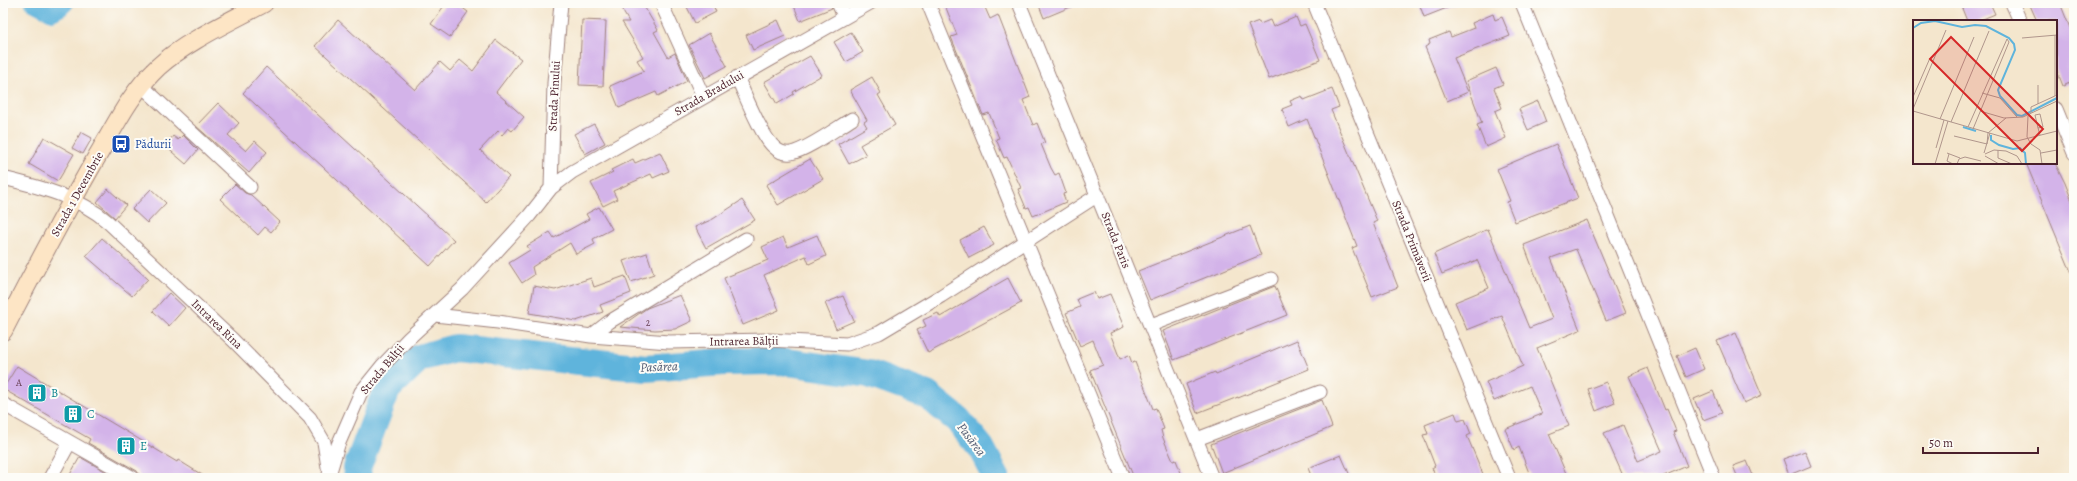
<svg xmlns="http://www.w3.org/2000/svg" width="2077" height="481" font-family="Alegreya,serif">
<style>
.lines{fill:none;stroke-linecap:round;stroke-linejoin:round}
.canal{stroke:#5fb4dc;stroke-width:16}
.river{stroke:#5fb4dc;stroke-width:28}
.building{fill:#d3b3e9}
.minor-casing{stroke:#9f827c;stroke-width:15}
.secondary-casing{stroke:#9f827c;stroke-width:20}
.minor{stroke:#fff;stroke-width:13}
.secondary{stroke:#fde5c5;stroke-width:18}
.labels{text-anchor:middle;stroke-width:4;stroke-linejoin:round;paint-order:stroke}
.number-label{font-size:10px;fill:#6c445a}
.street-label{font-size:12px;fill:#4a1f2b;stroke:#fdfcf7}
.transit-label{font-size:12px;fill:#164399;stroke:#fdfcf7;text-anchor:start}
.culture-label{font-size:12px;fill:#0d838f;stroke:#fdfcf7;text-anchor:start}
.water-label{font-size:13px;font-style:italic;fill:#525b72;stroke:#fdfcf7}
.inset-river{fill:none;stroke:#5fb4dc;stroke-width:2}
.inset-road{fill:none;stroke:#b0968c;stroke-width:1}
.view{fill:#d62828;fill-opacity:0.15;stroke:#d62828;stroke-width:2}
.inset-edge{fill:none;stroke:#4a1f2b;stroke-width:2}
</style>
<rect width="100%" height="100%" fill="#fdfcf7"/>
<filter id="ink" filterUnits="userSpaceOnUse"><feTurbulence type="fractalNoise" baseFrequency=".025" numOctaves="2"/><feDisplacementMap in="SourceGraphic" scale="8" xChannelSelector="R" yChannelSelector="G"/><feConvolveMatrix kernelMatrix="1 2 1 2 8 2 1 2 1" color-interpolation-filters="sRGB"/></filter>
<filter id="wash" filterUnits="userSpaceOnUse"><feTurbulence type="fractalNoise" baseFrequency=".012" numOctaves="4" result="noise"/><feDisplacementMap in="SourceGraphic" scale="16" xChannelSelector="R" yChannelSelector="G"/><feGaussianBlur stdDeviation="0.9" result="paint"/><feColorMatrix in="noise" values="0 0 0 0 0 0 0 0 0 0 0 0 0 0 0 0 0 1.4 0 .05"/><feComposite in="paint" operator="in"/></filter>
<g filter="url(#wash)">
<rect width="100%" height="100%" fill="#f4e6cd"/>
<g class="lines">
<!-- canal -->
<path class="canal" d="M33,3L52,13L61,8L66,3"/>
<!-- river -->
<path class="river" d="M358,478L357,468L387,389L419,358L455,348L646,368L724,362L781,361L869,374L927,395L958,420L981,448L997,478"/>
</g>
<g id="blocks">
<!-- building -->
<path class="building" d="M446,3H456L468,12L450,37L431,24Z
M618,3H642L658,30L654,32L668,57L675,53L687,81L658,96L656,92L619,108L610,86L644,71L637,60L643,57L622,22H629Z
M685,3H712L716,12L695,23Z
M793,3H830L832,8L800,21Z
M944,3H983L990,19L998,15L1030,97L1023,100L1033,125L1037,123L1045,143L1041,144L1051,168L1055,175L1059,173L1066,193L1063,194L1066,202L1033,216L1029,207L1026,208L1018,189L1021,188L1007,157L1004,158L996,139L999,138L989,113L983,115L951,37L957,35Z
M1038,3H1080L1044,18Z
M1419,3H1457V4L1424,17Z
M1968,3H1990L1995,14L1978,21H1967L1961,6Z
M2029,3H2060L2074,38V81L2063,86L2056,68V21H2037Z
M1493,14L1495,20L1502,17L1510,36L1454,58L1468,92L1447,101L1425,47L1430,44L1429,40L1449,32L1451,37L1474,28L1472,23Z
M1296,17L1300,26L1305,24L1320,60L1269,79L1248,25L1259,21L1260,24L1270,20L1273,27Z
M338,20L415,90L440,62L450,71L460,60L473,71L496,40L521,59L496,92L524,117L512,131L508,128L502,135L498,131L480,150L509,177L486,202L315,46Z
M582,20L606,21L603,86L579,85Z
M778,20L785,36L753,50L746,35Z
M851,32L863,52L846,62L834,42Z
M709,33L727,66L705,78L689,45Z
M810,56L822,75L793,92L794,94L777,104L764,82Z
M266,67L454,240L430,266L243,93Z
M1496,68L1503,84L1494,88L1502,108L1495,111L1506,138L1486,147L1477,125L1482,123L1466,81Z
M872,77L881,93L878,95L895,125L860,145L866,155L849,164L838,144L867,127L864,122L867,120L850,90Z
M1332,89L1339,107L1331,110L1377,221L1373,223L1398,287L1372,297L1352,248L1357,246L1307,119L1289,127L1282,109L1292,105L1290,101L1302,96L1304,100Z
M1538,101L1546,122L1528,130L1519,109Z
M218,103L239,123L228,135L246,151L255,141L267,152L249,173L196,126Z
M594,124L605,143L585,154L574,134Z
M81,132L92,138L83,154L72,148Z
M183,135L198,150L186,164L165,146L173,136L178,140Z
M44,137L74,154L58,181L29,164Z
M1556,144L1578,198L1515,222L1507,202L1510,201L1497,169Z
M660,152L669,171L653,178L651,174L613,191L617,199L603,206L591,183L613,172L611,170L633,159L635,163Z
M810,159L823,179L778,205L766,185Z
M2026,163H2055L2065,183L2074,206V279Z
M235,184L245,193L251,195L280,222L271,232L265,227L258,235L220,199Z
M108,189L126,205L115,218L97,202Z
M151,189L166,203L147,223L132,209Z
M742,200L755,220L706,248L695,227L713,219Z
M599,207L612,229L593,239L595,244L576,254L570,243L532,267L534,275L522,283L509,263L530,250L527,246L550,232L554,238L589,219L586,214Z
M1587,220L1626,313L1606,321L1576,249L1551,258L1580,330L1537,348L1569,426L1549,434L1568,478H1531L1519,447L1514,450L1505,429L1542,414L1530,386L1494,401L1486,382L1523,366L1502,316L1467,330L1455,302L1489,288L1477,260L1442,274L1434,254L1488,229L1529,328L1552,319L1524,245Z
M1250,226L1261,255L1150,300L1138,271Z
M984,227L994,245L969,258L960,240Z
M817,235L826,256L809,264L806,256L764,275L779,310L743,325L724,278L768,260L762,247L783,237L788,247Z
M102,238L148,279L132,296L86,256Z
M647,253L654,274L631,282L623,261Z
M625,276L631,293L600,305L603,312L576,321L529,313L534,286L555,290L591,278L594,287Z
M1008,278L1021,303L928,353L917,330L926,326L923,320L938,313L940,317Z
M1275,286L1287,315L1174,360L1163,331Z
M1094,292L1097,299L1110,294L1124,327L1110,333L1120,359L1129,355L1132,363L1135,362L1153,409L1156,408L1164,429L1161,430L1163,438L1173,461L1176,460L1183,478H1134L1090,370L1103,365L1093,340L1080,346L1066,313L1080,307L1077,299Z
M169,293L185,308L169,326L153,311Z
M680,295L692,321L675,329L655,330L620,327L647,308Z
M843,296L854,321L836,329L825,303Z
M1736,333L1762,395L1744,403L1717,341Z
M1297,340L1309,369L1238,398V397L1197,413L1186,384L1215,372L1216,374Z
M1695,348L1704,369L1686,377L1677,356Z
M17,366L177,462L178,460L207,478H141L137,471L88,443L90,439L3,389Z
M1648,368L1665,410L1667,409L1676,431L1673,432L1687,466L1659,478H1624L1604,433L1623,425L1638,461L1662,451L1629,376Z
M1606,382L1615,403L1596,411L1588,389Z
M1713,391L1722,413L1703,420L1694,399Z
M1322,400L1332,427L1222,473L1211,444Z
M1455,413L1458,421L1465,419L1471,434L1467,436L1483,474L1473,478H1436L1432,468L1435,466L1423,435L1428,434L1425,425Z
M1805,451L1811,466L1789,475L1783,459Z
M1341,455L1351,478H1312L1308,468Z
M80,457L117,478H68Z
M1747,461L1754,478H1738L1733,466Z"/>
</g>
</g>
<g filter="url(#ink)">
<use href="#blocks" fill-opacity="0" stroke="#9f827c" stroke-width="1"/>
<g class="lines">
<!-- minor casing -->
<g class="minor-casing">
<path id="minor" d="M661,3L703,96
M838,3L844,16
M928,3L1123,478
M1019,3L1212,478
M1314,3L1509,478
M1522,3L1714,478
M2012,3L2020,21
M737,77C745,94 761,136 774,147C778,151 784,154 791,153C807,150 837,128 852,119
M141,85L250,187
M2056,109L2074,153
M3,178C40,187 79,197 108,222L233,340L310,418L324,442L328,467
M551,188L554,83L561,3
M435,315L498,322L591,336L669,342L768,340L847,344L879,333L941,296L1098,195
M1151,325L1271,279
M591,336L609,322L746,239
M3,404L133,478
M1197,439L1320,392
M50,478L70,442
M328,478L338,445L361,392L382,366L409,338L462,289L529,216L551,188L572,172L870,3"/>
</g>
<!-- secondary casing -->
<g class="secondary-casing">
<path id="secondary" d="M3,331C33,273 63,216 95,160C114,128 130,93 158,67C185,42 231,21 264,3"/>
</g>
<!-- minor -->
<use href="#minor" class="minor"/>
<!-- secondary -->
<use href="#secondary" class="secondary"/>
</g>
</g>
<!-- icons -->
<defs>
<g id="bus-square" transform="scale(1)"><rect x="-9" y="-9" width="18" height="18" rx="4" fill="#1a4fb4" stroke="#fdfcf7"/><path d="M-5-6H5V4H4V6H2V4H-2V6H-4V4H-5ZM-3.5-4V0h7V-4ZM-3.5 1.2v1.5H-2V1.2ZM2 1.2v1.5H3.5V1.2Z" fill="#fff"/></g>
<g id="building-square" transform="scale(1)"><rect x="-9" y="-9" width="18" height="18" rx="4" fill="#0f9aa8" stroke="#fdfcf7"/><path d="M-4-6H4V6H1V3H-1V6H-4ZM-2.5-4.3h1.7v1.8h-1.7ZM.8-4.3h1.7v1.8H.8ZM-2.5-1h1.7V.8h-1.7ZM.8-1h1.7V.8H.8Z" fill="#fff"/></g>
</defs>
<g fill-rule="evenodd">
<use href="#bus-square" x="121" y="144"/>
<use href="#building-square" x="37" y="393"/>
<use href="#building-square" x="73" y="414"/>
<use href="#building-square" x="126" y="446"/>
</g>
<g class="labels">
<!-- number labels -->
<g class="number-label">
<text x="648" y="326">2</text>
<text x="19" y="386">A</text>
</g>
<!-- street labels -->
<g class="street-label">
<text transform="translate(709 93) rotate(-30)" y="4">Strada Bradului</text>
<text transform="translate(554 96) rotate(-87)" y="4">Strada Pinului</text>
<text transform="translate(77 194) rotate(-61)" y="4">Strada 1 Decembrie</text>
<text transform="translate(1116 240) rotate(68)" y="4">Strada Paris</text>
<text transform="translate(1412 241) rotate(68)" y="4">Strada Primăverii</text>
<text transform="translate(217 324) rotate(44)" y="4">Intrarea Rina</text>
<text transform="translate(744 341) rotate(-1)" y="4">Intrarea Bălții</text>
<text transform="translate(382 369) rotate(-50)" y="4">Strada Bălții</text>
</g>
<!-- transit labels -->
<g class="transit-label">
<text x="135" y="148">Pădurii</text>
</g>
<!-- culture labels -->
<g class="culture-label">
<text x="51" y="397">B</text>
<text x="87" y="418">C</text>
<text x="140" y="450">E</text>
</g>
<!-- water labels -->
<g class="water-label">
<text transform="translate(659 366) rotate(-2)" y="5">Pasărea</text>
<text transform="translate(972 439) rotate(53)" y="5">Pasărea</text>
</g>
</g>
<!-- overview -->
<g transform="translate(1913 20)">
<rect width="144" height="144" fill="#f4e6cd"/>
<path class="inset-river" d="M0,8L8,3L22,1L49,7L62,5L73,6L96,18L101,24L102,30L85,70L87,76L104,95L109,96L144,78M50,107L63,111M78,115V120L86,125L100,129L107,128L112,133L113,144"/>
<path class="inset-road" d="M142,15V76M109,18L144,15M69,73L87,78L104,97M0,77L17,38M125,84V65M0,89L33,10M0,91L104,121L144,111M67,91L91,98L110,97L144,81M118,93V87L144,75M115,96L114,117L118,124L127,130L129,144M27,99L61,17M38,102L76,11M55,107L94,19L96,22L60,109M125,108L130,107L127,94L122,95L125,108L127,115M41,116L74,124M74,124L75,113L93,98M23,128L31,100M85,130V138L99,144M34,133L47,138M71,133L77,113M128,133L144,130M36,134L34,141L40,144M72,134L81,130L93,131L104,136L109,144M72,136L86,144M22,144L35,101M44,144L46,139L52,137L68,141"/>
<path class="view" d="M38,17L130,109L109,131L17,39Z"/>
<rect width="144" height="144" class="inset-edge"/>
</g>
<!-- margin -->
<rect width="2077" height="481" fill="none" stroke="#fdfcf7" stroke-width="16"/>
<!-- scale -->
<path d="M1923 447v6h115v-6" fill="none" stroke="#4a1f2b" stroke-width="2"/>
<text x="1929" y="447" font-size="12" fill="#4a1f2b" stroke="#fdfcf7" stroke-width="3" paint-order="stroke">50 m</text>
</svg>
